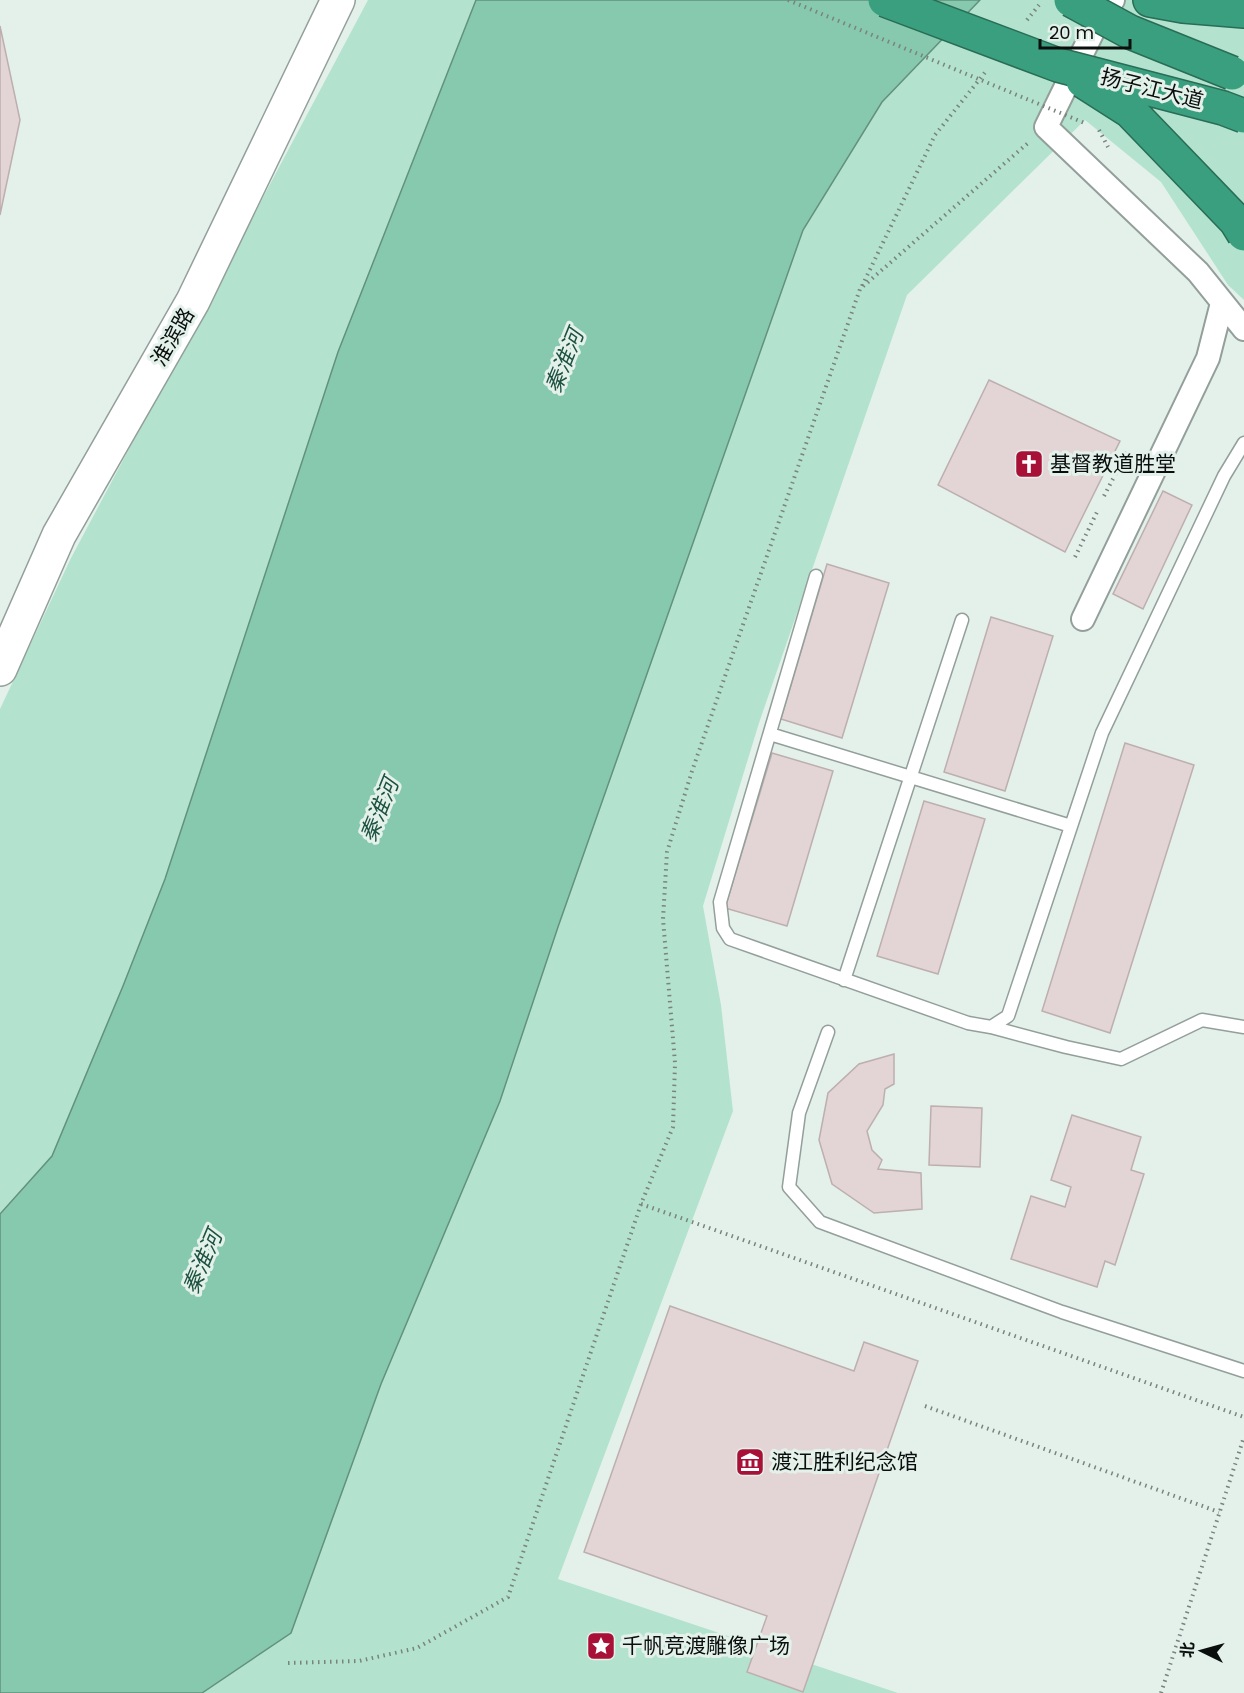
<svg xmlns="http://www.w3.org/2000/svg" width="1244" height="1693" font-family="Poppins,'Noto Sans SC',sans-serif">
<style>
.green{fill:#b3e3cf}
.water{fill:#87c9af;stroke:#62917e;stroke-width:1.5}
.building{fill:#e3d4d5;stroke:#bdafaf;stroke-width:1.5}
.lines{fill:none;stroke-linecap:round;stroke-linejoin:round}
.lane-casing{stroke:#939f9a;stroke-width:15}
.street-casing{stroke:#939f9a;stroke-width:26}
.secondary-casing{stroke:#939f9a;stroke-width:36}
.highway-casing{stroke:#296d56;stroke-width:36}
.path{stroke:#7a837f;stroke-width:4;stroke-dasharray:1.5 4.5;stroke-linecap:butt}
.lane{stroke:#fff;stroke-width:12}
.street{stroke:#fff;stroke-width:22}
.secondary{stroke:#fff;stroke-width:33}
.highway{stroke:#3a9f7e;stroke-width:33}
.highway-bridge-casing{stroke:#296d56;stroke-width:36;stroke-linecap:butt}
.path-bridge{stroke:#7a837f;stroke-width:4;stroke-dasharray:1.5 4.5;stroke-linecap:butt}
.highway-bridge{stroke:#3a9f7e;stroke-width:33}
.labels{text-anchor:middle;stroke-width:6;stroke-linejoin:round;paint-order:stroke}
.street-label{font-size:21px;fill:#0a0f0d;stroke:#e4f1eb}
.poi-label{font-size:21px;fill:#0a0f0d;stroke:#e4f1eb;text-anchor:start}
.water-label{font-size:22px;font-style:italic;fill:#1d5240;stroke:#e4f1eb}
</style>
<rect width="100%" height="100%" fill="#e4f1eb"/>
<!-- green -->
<path class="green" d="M368,0H476L338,352L165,879L123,986L52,1156L0,1214V709L71,558Z
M980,0H1244V300L1228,285L1161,182L1085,120L907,295L759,723L703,906L721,1005L733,1111L558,1579L898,1693H202L291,1633L381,1384L500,1101L558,927L803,230L882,102Z"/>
<!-- water -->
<path class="water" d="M476,0H980L882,102L803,230L558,927L500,1101L381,1384L291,1633L202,1693H0V1214L52,1156L123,986L165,879L338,352Z"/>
<!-- building -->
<path class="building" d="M0,26L20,120L0,215Z
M989,380L1120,441L1065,552L938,485Z
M1163,491L1192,505L1143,609L1113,594Z
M827,564L889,583L842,738L781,719Z
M991,617L1053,636L1005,791L944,772Z
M1125,743L1194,765L1110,1033L1042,1011Z
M772,753L833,771L787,926L725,908Z
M924,801L985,819L938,974L877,956Z
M894,1054V1084L885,1089L883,1105L867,1131L872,1150L882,1160L878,1169L921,1173L922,1209L874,1213L832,1184L819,1140L828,1093L859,1064Z
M931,1106L982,1108L980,1167L929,1165Z
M1072,1115L1141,1137L1131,1170L1144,1174L1115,1265L1105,1261L1097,1287L1011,1259L1031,1196L1065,1207L1071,1187L1051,1180Z
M670,1306L854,1371L864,1342L918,1361L803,1692L747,1672L767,1616L584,1552Z"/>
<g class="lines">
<!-- lane casing -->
<g class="lane-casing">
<path id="lane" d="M816,576L720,902L723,928L730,939L968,1023L991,1027L1008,1016L1102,733L1224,476L1244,443
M770,734L1071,826
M844,980L962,620
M991,1027L1066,1047L1121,1059L1202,1020L1244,1027
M828,1032L799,1113L789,1187L820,1222L1062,1312L1244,1371"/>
</g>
<!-- street casing -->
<g class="street-casing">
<path id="street" d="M1113,0L1105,7L1046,127L1198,272L1244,329
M1083,619L1208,358L1222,303"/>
</g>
<!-- secondary casing -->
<g class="secondary-casing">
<path id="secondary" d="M0,669L59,535L193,301L338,0"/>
</g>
<!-- highway casing -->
<g class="highway-casing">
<path id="highway" d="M1150,0L1183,6L1244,11"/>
</g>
<!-- path -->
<path class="path" d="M1027,20L1039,5
M1099,130L1108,147
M862,286L935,135L987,70
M1104,496L1127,452
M1075,557L1097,512
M641,1204L1244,1417
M925,1406L1219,1512
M288,1663L359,1661L417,1648L508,1597L641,1204L673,1127L675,1063L663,919L667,852L692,771L860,289L1028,143
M1161,1693L1244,1437"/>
<!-- lane -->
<use href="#lane" class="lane"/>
<!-- street -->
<use href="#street" class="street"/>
<!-- secondary -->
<use href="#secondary" class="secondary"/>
<!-- highway -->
<use href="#highway" class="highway"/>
<!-- highway-bridge casing -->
<g class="highway-bridge-casing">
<path id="highway-bridge" d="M885,0L1058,65L1223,108L1244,116
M1071,0L1130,32L1232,73
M1083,81L1130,111L1236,221L1244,234"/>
</g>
<!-- path-bridge -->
<path class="path-bridge" d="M788,0L1087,124"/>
<!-- highway-bridge -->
<use href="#highway-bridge" class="highway-bridge"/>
</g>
<!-- icons -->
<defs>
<g id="church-square" transform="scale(1.5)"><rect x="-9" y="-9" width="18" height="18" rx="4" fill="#a81038" stroke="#e4f1eb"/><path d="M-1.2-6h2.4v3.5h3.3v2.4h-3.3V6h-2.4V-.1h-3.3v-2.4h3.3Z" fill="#fff"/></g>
<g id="museum-square" transform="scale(1.5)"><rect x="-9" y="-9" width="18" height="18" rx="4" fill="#a81038" stroke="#e4f1eb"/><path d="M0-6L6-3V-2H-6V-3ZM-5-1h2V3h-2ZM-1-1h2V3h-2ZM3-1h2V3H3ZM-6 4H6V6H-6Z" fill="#fff"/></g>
<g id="sight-square" transform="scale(1.5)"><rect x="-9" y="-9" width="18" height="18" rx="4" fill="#a81038" stroke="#e4f1eb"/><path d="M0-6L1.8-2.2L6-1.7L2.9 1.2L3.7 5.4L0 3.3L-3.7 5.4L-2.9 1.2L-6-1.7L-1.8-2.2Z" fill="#fff"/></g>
</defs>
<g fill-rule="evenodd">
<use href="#church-square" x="1029" y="464"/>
<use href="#museum-square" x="750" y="1462"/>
<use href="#sight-square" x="601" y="1646"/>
</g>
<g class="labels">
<!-- street labels -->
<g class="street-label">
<text transform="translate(1152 89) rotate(14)" y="7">扬子江大道</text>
<text transform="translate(173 337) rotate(-60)" y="7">淮滨路</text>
</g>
<!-- poi labels -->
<g class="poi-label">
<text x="1050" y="471">基督教道胜堂</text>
<text x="771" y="1469">渡江胜利纪念馆</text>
<text x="622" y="1653">千帆竞渡雕像广场</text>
</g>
<!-- water labels -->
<g class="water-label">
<text transform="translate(564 361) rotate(-68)" y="8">秦淮河</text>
<text transform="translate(379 810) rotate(-68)" y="8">秦淮河</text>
<text transform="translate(202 1262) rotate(-67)" y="8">秦淮河</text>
</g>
</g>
<!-- north arrow -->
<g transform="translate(1202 1651) rotate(275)" stroke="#e4f1eb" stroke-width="4.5" paint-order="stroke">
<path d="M0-4.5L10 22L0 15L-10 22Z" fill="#0a0f0d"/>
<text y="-9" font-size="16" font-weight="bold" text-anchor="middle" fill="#0a0f0d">北</text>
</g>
<!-- scale -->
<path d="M1040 39v9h90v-9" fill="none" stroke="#0a0f0d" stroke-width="3"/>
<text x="1049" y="39" font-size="18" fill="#0a0f0d" stroke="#e4f1eb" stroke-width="4.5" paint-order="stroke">20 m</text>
</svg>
